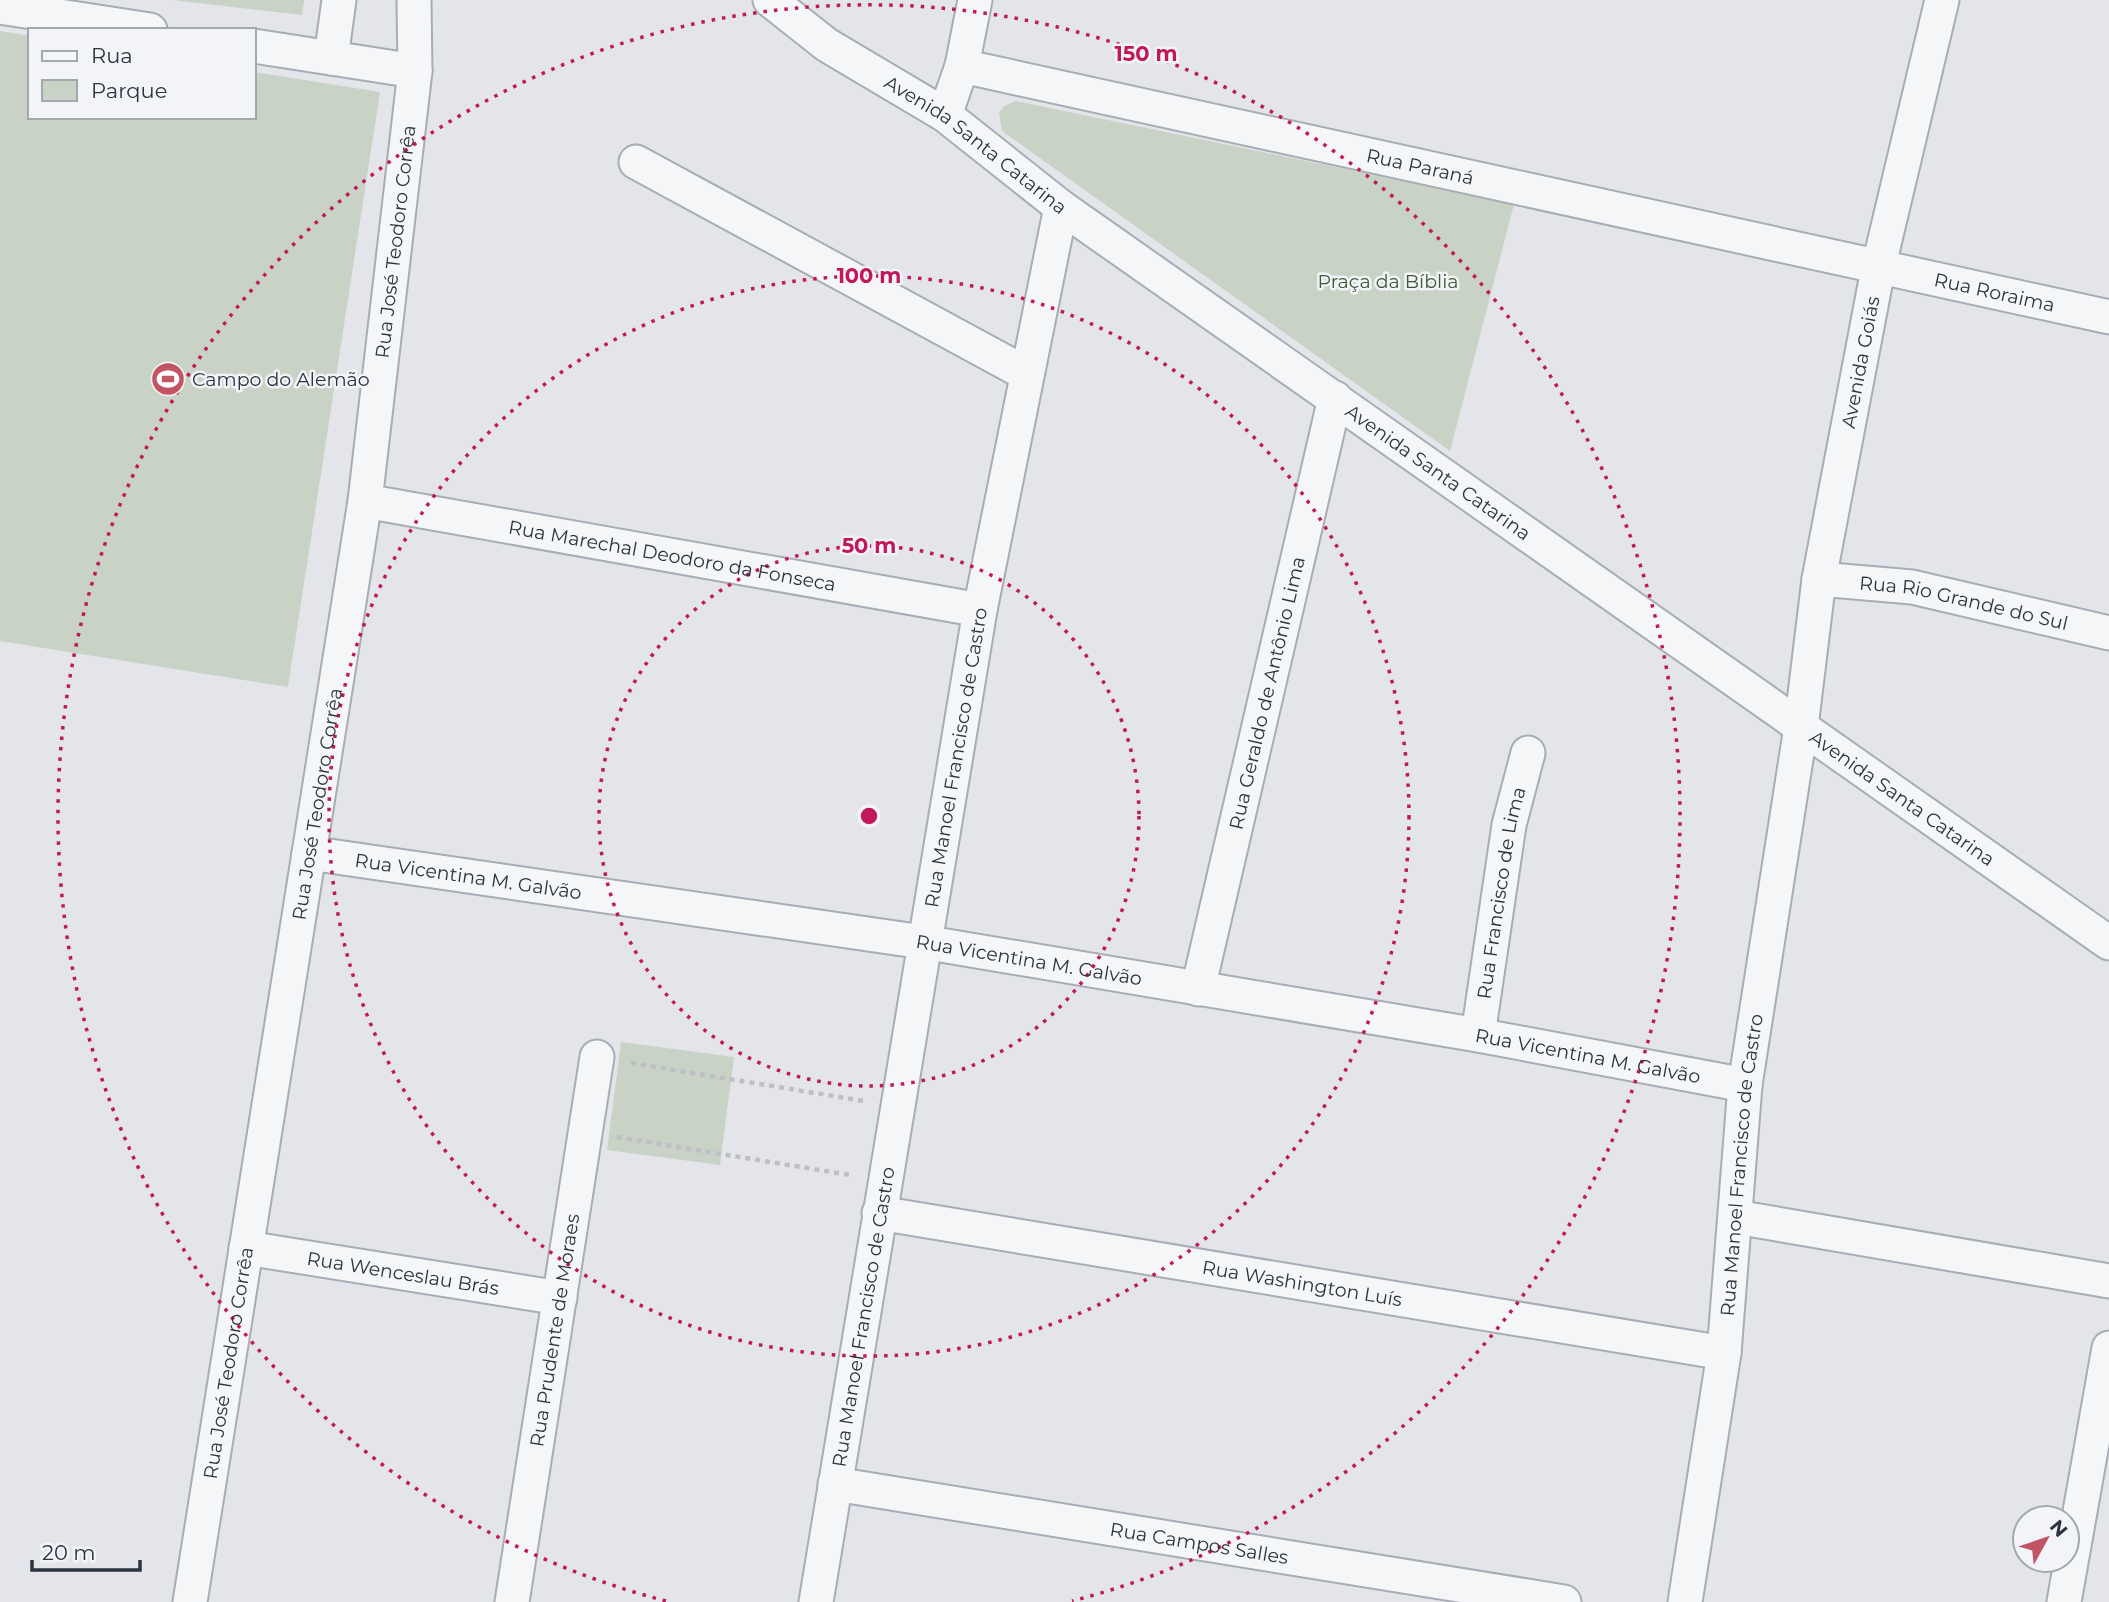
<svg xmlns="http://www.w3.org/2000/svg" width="2109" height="1602" font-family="Montserrat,sans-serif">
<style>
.park{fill:#c8d3c5}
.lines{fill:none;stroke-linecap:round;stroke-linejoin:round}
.street-casing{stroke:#a8acb4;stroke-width:37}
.path{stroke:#bdbfc4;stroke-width:4.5;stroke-dasharray:5 5;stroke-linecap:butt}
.street{stroke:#f5f6f8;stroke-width:33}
.ring{fill:none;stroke:#c2185b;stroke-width:3.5;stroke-dasharray:3.5 7}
.labels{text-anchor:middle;stroke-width:5;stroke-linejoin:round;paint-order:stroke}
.street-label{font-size:19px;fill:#2c3340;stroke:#f2f4f7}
.park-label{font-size:19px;fill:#405b3b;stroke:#f2f4f7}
.poi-label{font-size:19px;fill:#2c3340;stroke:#f2f4f7;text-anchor:start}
.centre{fill:#c2185b;stroke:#f2f4f7;stroke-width:3.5}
.ring-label{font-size:21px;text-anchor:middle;font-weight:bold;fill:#c2185b;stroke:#f2f4f7;stroke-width:5;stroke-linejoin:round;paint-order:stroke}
</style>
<rect width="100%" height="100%" fill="#e3e5ea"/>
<!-- park -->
<path class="park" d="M173,0H304L302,15Z
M0,31L30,36V117H254V72L380,92L288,687L0,641Z
M1016,101L1514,204L1450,451L1002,131L999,113L1004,106Z
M621,1042L734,1057L720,1165L607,1150Z"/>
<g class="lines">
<!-- street casing -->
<g class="street-casing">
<g id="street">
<path id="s1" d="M770,0L827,45L945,115L1061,207L2109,943"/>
<path d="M0,7L150,30"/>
<path d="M254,46L415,71"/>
<path d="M331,58L339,0"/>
<path id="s2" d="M962,66L2109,317"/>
<path d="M945,115L962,66L975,0"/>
<path d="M636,162L1027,374"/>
<path id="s3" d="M365,501L980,610"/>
<path id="s4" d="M1819,579L1912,587L2109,633"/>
<path id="s5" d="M309,853L923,942L1478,1035L1745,1085"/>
<path id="s6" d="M1198,989L1335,398"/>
<path id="s7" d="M1478,1035L1509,825L1528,753"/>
<path id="s8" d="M879,1213L1724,1353"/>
<path d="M1736,1217L2109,1281"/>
<path id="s9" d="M246,1248L560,1298"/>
<path id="s10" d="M835,1484L1564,1602"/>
<path id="s11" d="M190,1602L365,501L415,71L414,0"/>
<path id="s12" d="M512,1602L597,1057"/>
<path id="s13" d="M816,1602L980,610L1061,207"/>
<path id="s14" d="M1685,1602L1724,1353L1745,1085L1801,727L1819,579L1878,269L1942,0"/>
<path d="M2064,1602L2109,1348"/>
</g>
</g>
<!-- path -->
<path class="path" d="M631,1063L864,1101
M617,1137L850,1175"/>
<!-- street -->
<use href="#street" class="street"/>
</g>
<!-- distance rings -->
<g class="ring">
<circle cx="869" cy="816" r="270"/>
<circle cx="869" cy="816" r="540"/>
<path d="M666 1601A811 811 0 1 1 1072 1601"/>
</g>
<!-- icons -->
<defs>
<g id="stadium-disc" transform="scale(1.75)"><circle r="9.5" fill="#c35464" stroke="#f2f4f7"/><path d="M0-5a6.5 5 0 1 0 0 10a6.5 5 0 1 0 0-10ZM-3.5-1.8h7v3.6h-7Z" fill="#fff"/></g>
</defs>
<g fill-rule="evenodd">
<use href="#stadium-disc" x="168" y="379"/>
</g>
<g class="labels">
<!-- street labels -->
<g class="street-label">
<text dy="7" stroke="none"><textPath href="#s1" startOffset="252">Avenida Santa Catarina</textPath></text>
<text dy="7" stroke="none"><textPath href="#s2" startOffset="469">Rua Paraná</textPath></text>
<text dy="7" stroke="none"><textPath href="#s11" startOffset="1376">Rua José Teodoro Corrêa</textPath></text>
<text dy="7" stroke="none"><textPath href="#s2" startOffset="1057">Rua Roraima</textPath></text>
<text dy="7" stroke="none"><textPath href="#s14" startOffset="1253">Avenida Goiás</textPath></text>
<text dy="7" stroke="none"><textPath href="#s1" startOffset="819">Avenida Santa Catarina</textPath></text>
<text dy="7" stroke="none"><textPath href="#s3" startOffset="312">Rua Marechal Deodoro da Fonseca</textPath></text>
<text dy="7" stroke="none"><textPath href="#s4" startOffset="147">Rua Rio Grande do Sul</textPath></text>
<text dy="7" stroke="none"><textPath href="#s6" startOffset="304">Rua Geraldo de Antônio Lima</textPath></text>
<text dy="7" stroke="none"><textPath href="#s13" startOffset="856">Rua Manoel Francisco de Castro</textPath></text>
<text dy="7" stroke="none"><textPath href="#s1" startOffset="1386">Avenida Santa Catarina</textPath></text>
<text dy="7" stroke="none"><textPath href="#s11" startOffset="808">Rua José Teodoro Corrêa</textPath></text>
<text dy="7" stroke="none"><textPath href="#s5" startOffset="161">Rua Vicentina M. Galvão</textPath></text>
<text dy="7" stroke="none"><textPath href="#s7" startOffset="144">Rua Francisco de Lima</textPath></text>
<text dy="7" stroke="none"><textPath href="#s5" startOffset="728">Rua Vicentina M. Galvão</textPath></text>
<text dy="7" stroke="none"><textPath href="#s5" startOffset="1295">Rua Vicentina M. Galvão</textPath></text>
<text dy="7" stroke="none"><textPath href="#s14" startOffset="441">Rua Manoel Francisco de Castro</textPath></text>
<text dy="7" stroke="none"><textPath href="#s9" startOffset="159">Rua Wenceslau Brás</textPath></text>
<text dy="7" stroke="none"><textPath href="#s8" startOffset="429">Rua Washington Luís</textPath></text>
<text dy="7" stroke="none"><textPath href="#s13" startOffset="289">Rua Manoel Francisco de Castro</textPath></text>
<text dy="7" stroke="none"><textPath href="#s12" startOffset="275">Rua Prudente de Moraes</textPath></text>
<text dy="7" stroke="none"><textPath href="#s11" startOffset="242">Rua José Teodoro Corrêa</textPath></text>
<text dy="7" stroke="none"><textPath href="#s10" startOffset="369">Rua Campos Salles</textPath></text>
</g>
<!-- park labels -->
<g class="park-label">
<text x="1388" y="288">Praça da Bíblia</text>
</g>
<!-- poi labels -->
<g class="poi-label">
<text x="192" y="386">Campo do Alemão</text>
</g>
</g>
<circle cx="869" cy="816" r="10" class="centre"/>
<g class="ring-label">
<text x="1146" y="61">150 m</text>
<text x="869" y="283">100 m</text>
<text x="869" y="553">50 m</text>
</g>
<!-- legend -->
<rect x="28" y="28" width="228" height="91" fill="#f2f4f7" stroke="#a3a7ae" stroke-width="2"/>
<rect x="42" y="51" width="35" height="10" fill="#f5f6f8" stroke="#a3a7ae" stroke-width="2"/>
<text x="91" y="63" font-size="21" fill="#2c3340">Rua</text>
<rect x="42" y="80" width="35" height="21" fill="#c8d3c5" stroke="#a3a7ae" stroke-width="2"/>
<text x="91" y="98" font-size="21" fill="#2c3340">Parque</text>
<!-- north arrow -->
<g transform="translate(2046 1539) rotate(50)"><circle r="33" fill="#f2f4f7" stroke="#a3a7ae" stroke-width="2"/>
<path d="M0-5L12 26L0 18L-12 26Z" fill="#c35464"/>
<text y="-10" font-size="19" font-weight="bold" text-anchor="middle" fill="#2c3340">N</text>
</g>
<!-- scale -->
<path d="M32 1560v10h108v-10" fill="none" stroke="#2c3340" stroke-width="3.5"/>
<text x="42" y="1560" font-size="21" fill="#2c3340" stroke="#f2f4f7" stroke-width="5" paint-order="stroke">20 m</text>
</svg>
